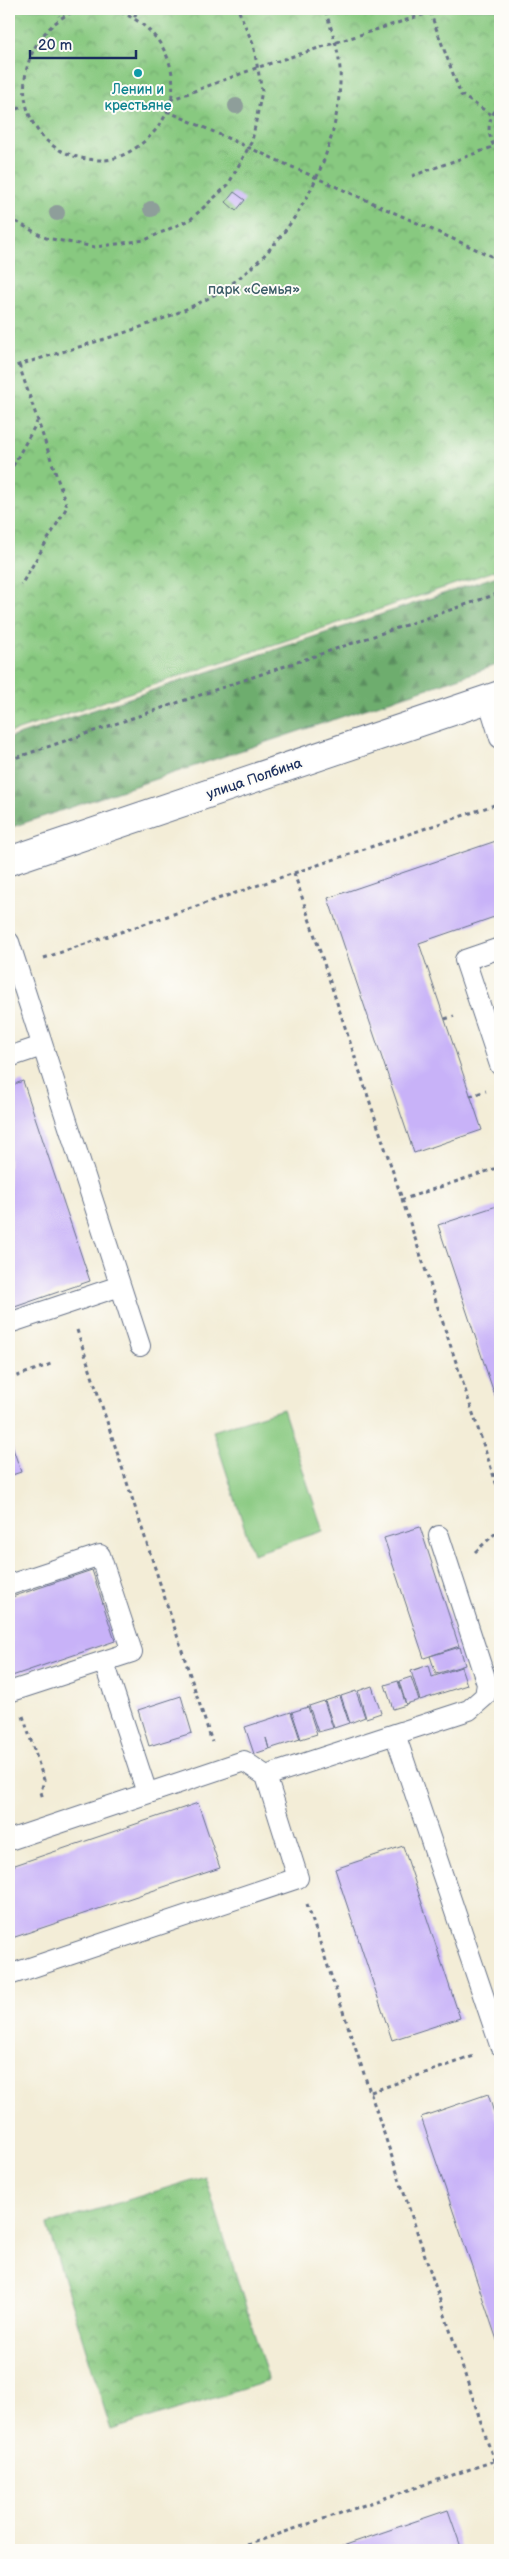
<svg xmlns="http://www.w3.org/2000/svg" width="509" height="2559" font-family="'Balsamiq Sans',sans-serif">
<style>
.forest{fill:url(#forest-firs);stroke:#446e66}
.park{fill:url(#park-crowns);stroke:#527c6f}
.pitch{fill:#88c980;stroke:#527c6f}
.building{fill:#c8b2f8}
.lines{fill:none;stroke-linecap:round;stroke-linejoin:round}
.service-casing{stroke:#677288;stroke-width:22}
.tertiary-casing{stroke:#677288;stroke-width:30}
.path{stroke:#677288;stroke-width:3;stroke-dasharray:4 4;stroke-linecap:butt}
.service{stroke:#fff;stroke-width:20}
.tertiary{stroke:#fff;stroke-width:28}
.tree{fill:#8e9e9a}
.culture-dot{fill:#0f9aa8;stroke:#fdfcf7;stroke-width:2}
.labels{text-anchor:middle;stroke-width:4;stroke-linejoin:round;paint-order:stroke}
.culture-label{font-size:14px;fill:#0d838f;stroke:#fdfcf7}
.park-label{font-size:14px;fill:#3c5d68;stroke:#fdfcf7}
.street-label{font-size:14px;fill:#1b2f5e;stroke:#fdfcf7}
</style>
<defs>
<pattern id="forest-firs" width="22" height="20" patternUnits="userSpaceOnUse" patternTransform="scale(1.25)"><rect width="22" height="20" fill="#6ead6e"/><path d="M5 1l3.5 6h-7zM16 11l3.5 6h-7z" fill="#5a8d5e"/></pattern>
<pattern id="park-crowns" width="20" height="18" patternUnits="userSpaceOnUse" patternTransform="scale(1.25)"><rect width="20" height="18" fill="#88c980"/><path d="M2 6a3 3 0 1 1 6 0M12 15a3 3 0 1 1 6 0" fill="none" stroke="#6ea46c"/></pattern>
</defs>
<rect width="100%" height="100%" fill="#fdfcf7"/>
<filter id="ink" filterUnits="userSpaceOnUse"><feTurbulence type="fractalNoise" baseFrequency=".02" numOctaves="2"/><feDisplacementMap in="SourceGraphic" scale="10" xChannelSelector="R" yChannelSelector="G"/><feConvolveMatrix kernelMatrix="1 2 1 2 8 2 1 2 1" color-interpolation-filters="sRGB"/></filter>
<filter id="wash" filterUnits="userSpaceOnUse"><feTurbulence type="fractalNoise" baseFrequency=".0096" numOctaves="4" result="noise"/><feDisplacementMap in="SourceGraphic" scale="20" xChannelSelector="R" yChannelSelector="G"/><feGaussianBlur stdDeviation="1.12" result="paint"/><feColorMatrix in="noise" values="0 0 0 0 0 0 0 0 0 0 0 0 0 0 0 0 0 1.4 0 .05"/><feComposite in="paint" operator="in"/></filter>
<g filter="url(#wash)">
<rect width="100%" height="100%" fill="#f3edd7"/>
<!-- forest -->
<path class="forest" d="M500,575V664L9,828V738Z"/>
<!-- park -->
<path class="park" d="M9,9H500V569L9,733Z
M205,2176L269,2381L111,2430L47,2225Z"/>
<!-- pitch -->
<path class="pitch" d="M283,1409L323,1531L253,1554L213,1431Z"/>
<g id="blocks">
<!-- building -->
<path class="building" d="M234,192L245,200L236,211L226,202Z
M496,841L500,855V915L419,943L482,1130L414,1153L328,898Z
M23,1081L90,1281L9,1309V1086Z
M500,1205V1411L438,1225Z
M9,1437L21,1472L9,1476Z
M420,1527L459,1646L424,1658L384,1538Z
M92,1570L115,1641L9,1677V1598Z
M460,1647L465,1665L436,1674L430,1656Z
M429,1665L432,1677L461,1667L467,1685L420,1700L411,1671Z
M411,1677L419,1700L406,1704L399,1681Z
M398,1681L406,1705L393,1709L385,1685Z
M372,1686L381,1713L366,1718L358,1691Z
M356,1691L365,1717L350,1723L341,1696Z
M181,1696L192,1733L149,1746L138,1710Z
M340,1696L349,1723L334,1728L325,1701Z
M324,1701L333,1728L318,1732L309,1706Z
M308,1707L317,1734L301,1739L292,1712Z
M291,1712L300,1739L269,1749L266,1738L269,1749L254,1754L245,1727Z
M198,1803L220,1868L9,1939V1867Z
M403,1846L460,2018L392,2040L335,1869Z
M488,2094L500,2131V2349L421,2117Z
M448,2510L462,2550H331Z"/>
</g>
</g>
<g filter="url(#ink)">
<use href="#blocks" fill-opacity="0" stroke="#677288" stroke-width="1"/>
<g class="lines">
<!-- service casing -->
<g class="service-casing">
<path id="service" d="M488,699L500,738
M9,942L140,1346
M500,948L465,960L500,1065
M9,1057L42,1046
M9,1323L120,1286
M9,1585L100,1555L132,1652L9,1692
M104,1662L147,1793
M395,1734L500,2045
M9,1840L244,1761L266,1776
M9,1975L298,1878L266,1776L469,1710L485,1696L487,1684L439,1536"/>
</g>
<!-- tertiary casing -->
<g class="tertiary-casing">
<path id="tertiary" d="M9,861L500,695"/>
</g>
<!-- path -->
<path class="path" d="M54,9L59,16
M79,9C0,40 6,161 103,160C116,160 131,152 141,144C196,102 175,28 112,9
M430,12L461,95L492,115
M134,17L139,9
M170,100L259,67L441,9
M500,105C484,121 487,139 500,155
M167,111L500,260
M9,112L22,107
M412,176L493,147
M9,218L46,238L95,247L145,240L191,219L228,185L252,141L262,91L253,44L238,9
M19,365L67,507L21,585
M9,368C72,348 139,332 199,303C280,264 336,171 340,83C342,57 332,32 325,9
M9,473L37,422
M9,760L500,593
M294,873L500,1495
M44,958L500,803
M445,1019L454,1016
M470,1096L486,1091
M401,1200L500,1167
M77,1330L212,1742
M9,1379L51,1364
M475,1552L500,1529
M495,1611L500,1605
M23,1716L44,1780L41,1792L43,1799
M307,1904L500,2479
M371,2092L474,2056
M232,2550L494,2461"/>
<!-- service -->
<use href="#service" class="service"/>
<!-- tertiary -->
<use href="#tertiary" class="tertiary"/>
</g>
<!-- trees -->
<g class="tree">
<circle cx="236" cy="106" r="8"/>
<circle cx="151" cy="209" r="8"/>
<circle cx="57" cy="213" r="8"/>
</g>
</g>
<!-- markers -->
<circle class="culture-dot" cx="138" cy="73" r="5"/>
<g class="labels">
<!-- culture labels -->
<g class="culture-label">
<text x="138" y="94">Ленин и<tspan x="138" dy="16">крестьяне</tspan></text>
</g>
<!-- park labels -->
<g class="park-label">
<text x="254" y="294">парк «Семья»</text>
</g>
<!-- street labels -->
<g class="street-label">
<text transform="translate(254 778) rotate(-19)" y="5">улица Полбина</text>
</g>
</g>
<!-- margin -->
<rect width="509" height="2559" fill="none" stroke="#fdfcf7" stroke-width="30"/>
<!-- scale -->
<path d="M30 50v8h106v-8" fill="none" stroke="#1b2f5e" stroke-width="2.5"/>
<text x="38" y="50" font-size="15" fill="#1b2f5e" stroke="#fdfcf7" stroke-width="4" paint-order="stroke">20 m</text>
</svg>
